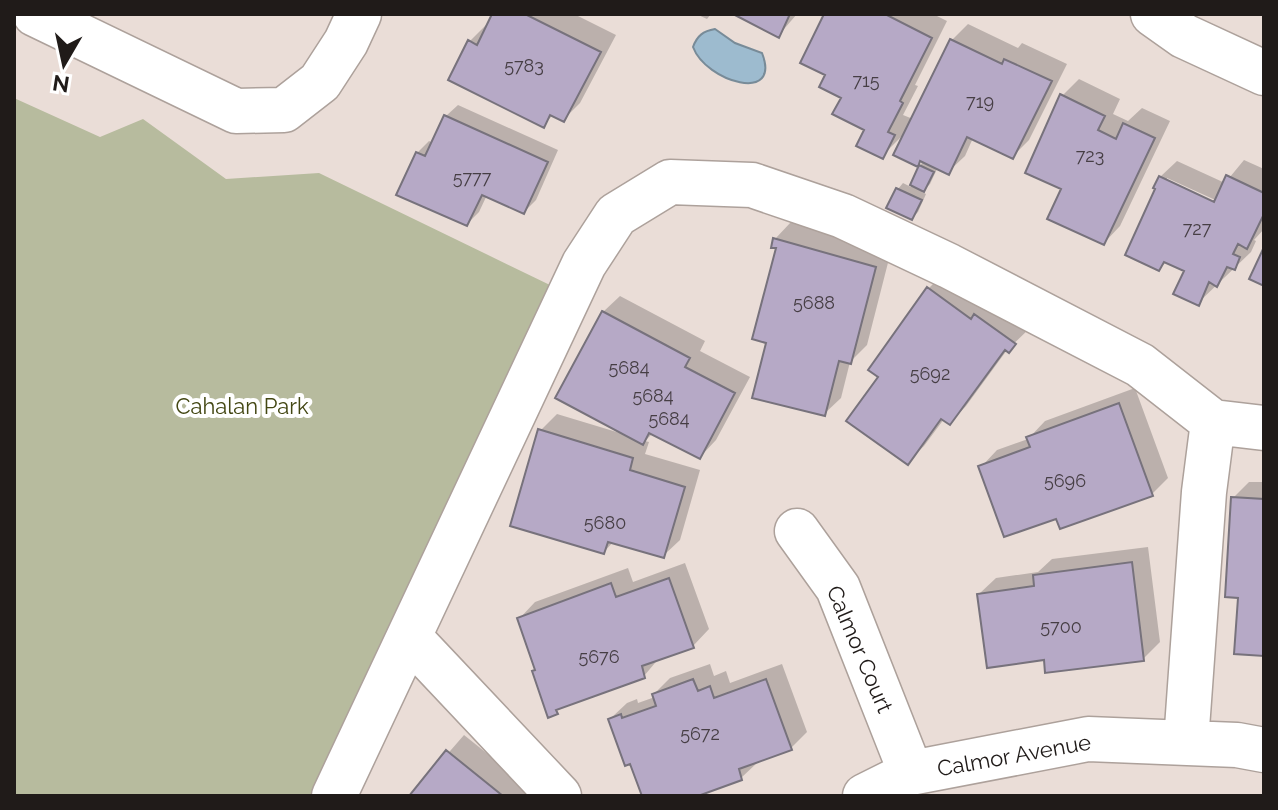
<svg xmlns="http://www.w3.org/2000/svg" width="1278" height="810" font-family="Raleway,sans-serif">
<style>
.green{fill:#b7bb9e}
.water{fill:#9dbbcf;stroke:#788b98;stroke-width:2}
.shadow{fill:#0003;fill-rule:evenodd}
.building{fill:#b6a9c6;stroke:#77727c;stroke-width:2}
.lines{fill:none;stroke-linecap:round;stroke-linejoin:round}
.minor-casing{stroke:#ada19b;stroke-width:47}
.minor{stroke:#fff;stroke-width:44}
.labels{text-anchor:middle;stroke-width:8;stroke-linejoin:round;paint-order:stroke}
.number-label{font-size:18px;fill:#463e44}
.park-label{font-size:22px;fill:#434713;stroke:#fff}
.street-label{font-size:22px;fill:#201b19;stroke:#fff}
</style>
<rect width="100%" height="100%" fill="#eaddd7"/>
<!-- green -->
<path class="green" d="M14,98L100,137L143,119L226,179L319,173L552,286L311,796H14Z"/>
<!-- water -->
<path class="water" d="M715,29L735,43L762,53C782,104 706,82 693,47C697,36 703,31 715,29Z"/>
<!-- shadow -->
<path class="shadow" d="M494,14H574L616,35L580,103L564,119L554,114L543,125L470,41L486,25L488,26Z
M696,14H711L707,19Z
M737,14H797L778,36Z
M825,14H933L947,21L915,85L918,86L903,115L913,119L952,40L968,24L1018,48L1022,43L1067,64L1029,140L1013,156L973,138L965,156L948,172L938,167L930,184L922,192L926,194L918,212L912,218L898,189L903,183L911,187L924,158L917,164L904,134L882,156L867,129L828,74Z
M1079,79L1120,99L1113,114L1128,121L1142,108L1170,121L1120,226L1104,243L1064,188L1062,96Z
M458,105L558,150L536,200L524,212L487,195L479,212L467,224L417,153L429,141L433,143L446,116Z
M1244,160L1264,169V229L1254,240L1256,241L1251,252L1198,303L1187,270L1167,261L1159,269L1160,177L1177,161L1225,183ZM1167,178L1224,204L1222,208L1167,182Z
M791,222L891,251L867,345L850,362L841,398L824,414L768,342L778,247L775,239Z
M945,272L1031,327L1007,350L966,406L950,423L944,419L924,446L907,462L881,377L928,289Z
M620,296L705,341L700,351L750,377L716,440L700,457L653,433L645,441L649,442L645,454L700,470L680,540L663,556L614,541L604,552L540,431L557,414L620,433L603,312Z
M1135,388L1168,478L1152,494L1057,516L981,467L997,450L1028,439L1045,421Z
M1249,482H1264V654L1233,498Z
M1148,547L1160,642L1143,659L1046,658L979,594L996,578L1038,572L1052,559Z
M685,563L709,629L693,646L660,657L644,676L564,705L556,712L519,619L535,602L628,568L633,582Z
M710,664L714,676L726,671L730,683L782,664L807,732L791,748L758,762L741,778L693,796H644L632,761L610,719L627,703L637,699L638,703L655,697L654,694L670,678Z
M464,735L539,795V796H411Z"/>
<!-- building -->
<path class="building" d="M492,14H525L601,52L564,122L550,115L544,128L448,80L468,40L477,45Z
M733,14H790L779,38Z
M824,14H885L932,38L900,101L903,103L888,132L895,135L883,159L856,146L864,130L832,114L841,98L819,87L825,75L800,63Z
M950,39L1002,64L1004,59L1052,81L1013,159L967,137L949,175L920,161L918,167L893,155Z
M1060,94L1105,116L1098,130L1116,139L1123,123L1155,138L1104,245L1047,219L1061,189L1025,173Z
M444,115L548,162L524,214L482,195L467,226L396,195L416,152L425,156Z
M919,165L934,172L924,192L910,185Z
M1226,175L1264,193V214L1247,249L1238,244L1233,254L1240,257L1235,270L1227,267L1217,287L1209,282L1199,306L1173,294L1184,271L1164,262L1159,271L1125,255L1155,189L1153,188L1159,176L1214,202Z
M896,188L922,200L912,220L886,208Z
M773,238L876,267L851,364L839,361L825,416L752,398L766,343L752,339L776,248H771Z
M1264,247V286L1249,279Z
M927,287L971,319L974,314L1016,344L1009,353L1005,350L950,425L941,419L908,465L846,421L878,377L868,370Z
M602,311L690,358L685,367L735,393L700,459L649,433L643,445L555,398Z
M1119,403L1153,496L1060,529L1056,519L1004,537L978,466L1030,447L1026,437Z
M538,429L633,458L630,470L685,487L664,558L608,542L604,554L510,526Z
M1231,497L1264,499V656L1234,654L1238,598L1225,597Z
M1132,562L1144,661L1045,673L1044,660L987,668L977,594L1034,586L1033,575Z
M669,578L694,648L642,666L645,678L556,710L558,714L548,718L532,671L535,670L517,618L611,583L616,597Z
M693,679L698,691L710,686L714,698L766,679L792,750L739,769L742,780L698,796H642L630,764L625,766L608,719L621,714L622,718L656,706L652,694Z
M446,750L503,796H409Z"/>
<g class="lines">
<!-- minor casing -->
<g class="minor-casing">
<path id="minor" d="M35,14L236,111L284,110L320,82L346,42L359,14
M1153,14L1184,36L1264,73
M797,531L838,588L911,773
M409,637L559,796
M1186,742L1204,492L1213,422
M334,796L584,264L616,215L670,182L752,185L843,216L949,266L1140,365L1213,422L1264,428
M865,796L911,773L1088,739L1237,745L1264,750"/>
</g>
<!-- minor -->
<use href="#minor" class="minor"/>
</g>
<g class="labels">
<!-- number labels -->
<g class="number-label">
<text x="524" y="72">5783</text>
<text x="866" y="87">715</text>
<text x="980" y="108">719</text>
<text x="1090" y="162">723</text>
<text x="472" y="184">5777</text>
<text x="1197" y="235">727</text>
<text x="814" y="309">5688</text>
<text x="629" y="374">5684</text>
<text x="930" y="380">5692</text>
<text x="653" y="402">5684</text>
<text x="669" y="425">5684</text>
<text x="1065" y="487">5696</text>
<text x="605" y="529">5680</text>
<text x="1061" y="633">5700</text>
<text x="599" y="663">5676</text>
<text x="700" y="740">5672</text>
</g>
<!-- park labels -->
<g class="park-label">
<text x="242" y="414">Cahalan Park</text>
</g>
<!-- street labels -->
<g class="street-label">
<text transform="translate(860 649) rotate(67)" y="8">Calmor Court</text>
<text transform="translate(1014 755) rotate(-10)" y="8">Calmor Avenue</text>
</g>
</g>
<!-- border -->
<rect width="1278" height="810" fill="none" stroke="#201b19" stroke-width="32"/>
<!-- north arrow -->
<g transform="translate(64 64) rotate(189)" stroke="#ffffff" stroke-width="6" paint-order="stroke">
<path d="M0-6L14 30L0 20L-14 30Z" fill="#201b19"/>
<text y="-12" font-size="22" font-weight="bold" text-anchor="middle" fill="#201b19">N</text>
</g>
</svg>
